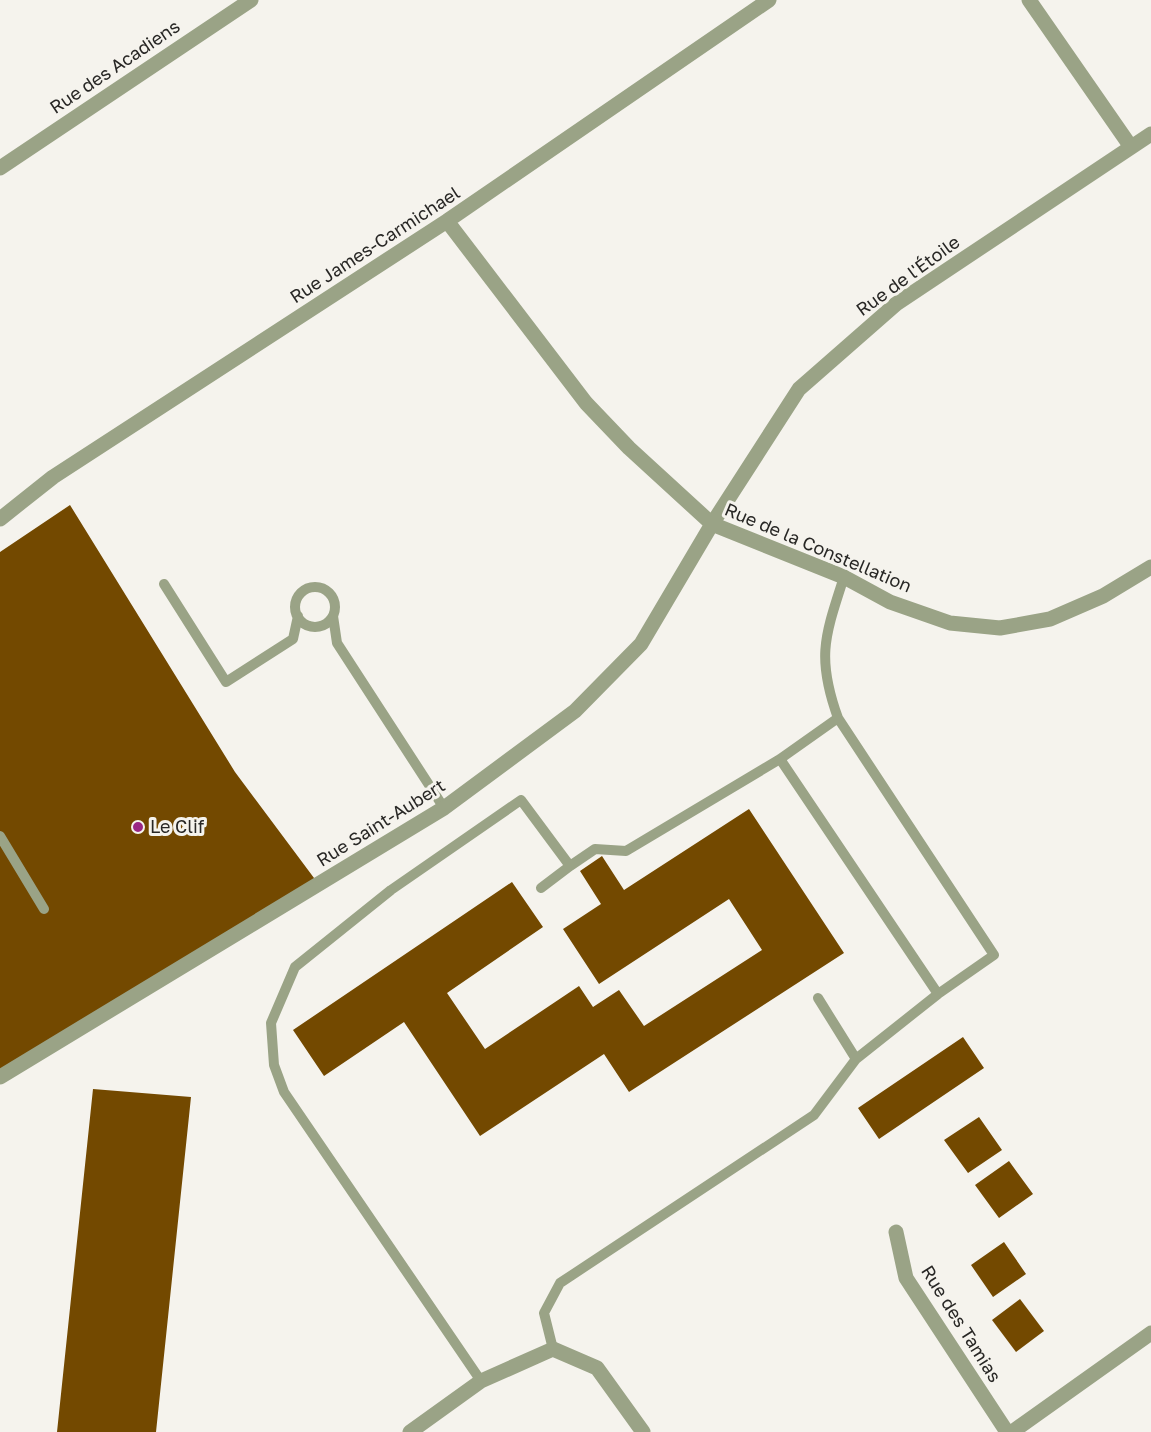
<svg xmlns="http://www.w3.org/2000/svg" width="1151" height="1432" font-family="'Golos Text',sans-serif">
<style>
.building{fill:#734900}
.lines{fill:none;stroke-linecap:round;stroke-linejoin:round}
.lane{stroke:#9aa386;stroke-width:10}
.street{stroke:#9aa386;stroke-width:15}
.poi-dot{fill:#992684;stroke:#f5f3ed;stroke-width:2}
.labels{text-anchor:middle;stroke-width:6;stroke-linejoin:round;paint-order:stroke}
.street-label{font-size:18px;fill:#282725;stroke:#f5f3ed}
.poi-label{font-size:18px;fill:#282725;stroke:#f5f3ed;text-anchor:start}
</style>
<rect width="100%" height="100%" fill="#f5f3ed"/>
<!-- building -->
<path class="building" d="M70,505L235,772L317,882L0,1071V552Z
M749,809L844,953L629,1092L604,1054L480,1136L404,1022L324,1076L293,1030L512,882L543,927L447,993L485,1049L579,986L593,1007L619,990L644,1026L762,950L729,899L599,984L563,929L601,904L580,871L602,856L624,890Z
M963,1037L984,1068L879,1139L858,1108Z
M93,1089L191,1097L156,1432H57Z
M979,1117L1002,1150L968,1173L944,1140Z
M1009,1161L1033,1194L999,1218L975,1185Z
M1004,1242L1026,1274L993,1297L971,1265Z
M1020,1299L1044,1331L1016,1352L992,1320Z"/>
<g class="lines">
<!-- lane -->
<path class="lane" d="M164,584L226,682L293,639L298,616
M295 607a20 20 0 1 1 40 0a20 20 0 1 1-40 0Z
M333,616L337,643L444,808
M780,759L938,994L994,955L838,718C816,657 825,636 844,577
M0,836L44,909
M541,888L570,866
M818,998L856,1059
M553,1349L544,1313L560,1283L814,1115L856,1059L938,994
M481,1381L284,1092L274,1065L271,1023L295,967L391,890L521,800L570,866L595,849L626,851L780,759L838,718"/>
<!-- street -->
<path class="street" d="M1029,0L1131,147
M0,168L251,0
M447,221L586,403L629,448L712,524L844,577L890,602L950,623L1000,628L1050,619L1103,596L1151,567
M0,519L53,477L447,221L769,0
M0,1077L444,808L575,711L641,644L712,524L799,389L896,304L1151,134
M896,1232L906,1278L1007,1432
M410,1432L481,1381L553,1349L597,1368L643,1432
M1012,1432L1151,1333"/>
</g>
<!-- markers -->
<circle class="poi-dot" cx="138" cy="827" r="6"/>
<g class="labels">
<!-- street labels -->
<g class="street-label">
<text transform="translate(115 67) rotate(-34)" y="6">Rue des Acadiens</text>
<text transform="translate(375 245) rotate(-33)" y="6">Rue James-Carmichael</text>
<text transform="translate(908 276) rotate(-36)" y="6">Rue de l'Étoile</text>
<text transform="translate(818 548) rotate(23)" y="6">Rue de la Constellation</text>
<text transform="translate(381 823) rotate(-32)" y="6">Rue Saint-Aubert</text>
<text transform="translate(961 1324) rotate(58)" y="6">Rue des Tamias</text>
</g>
<!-- poi labels -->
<g class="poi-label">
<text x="150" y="833">Le Clif</text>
</g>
</g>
</svg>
